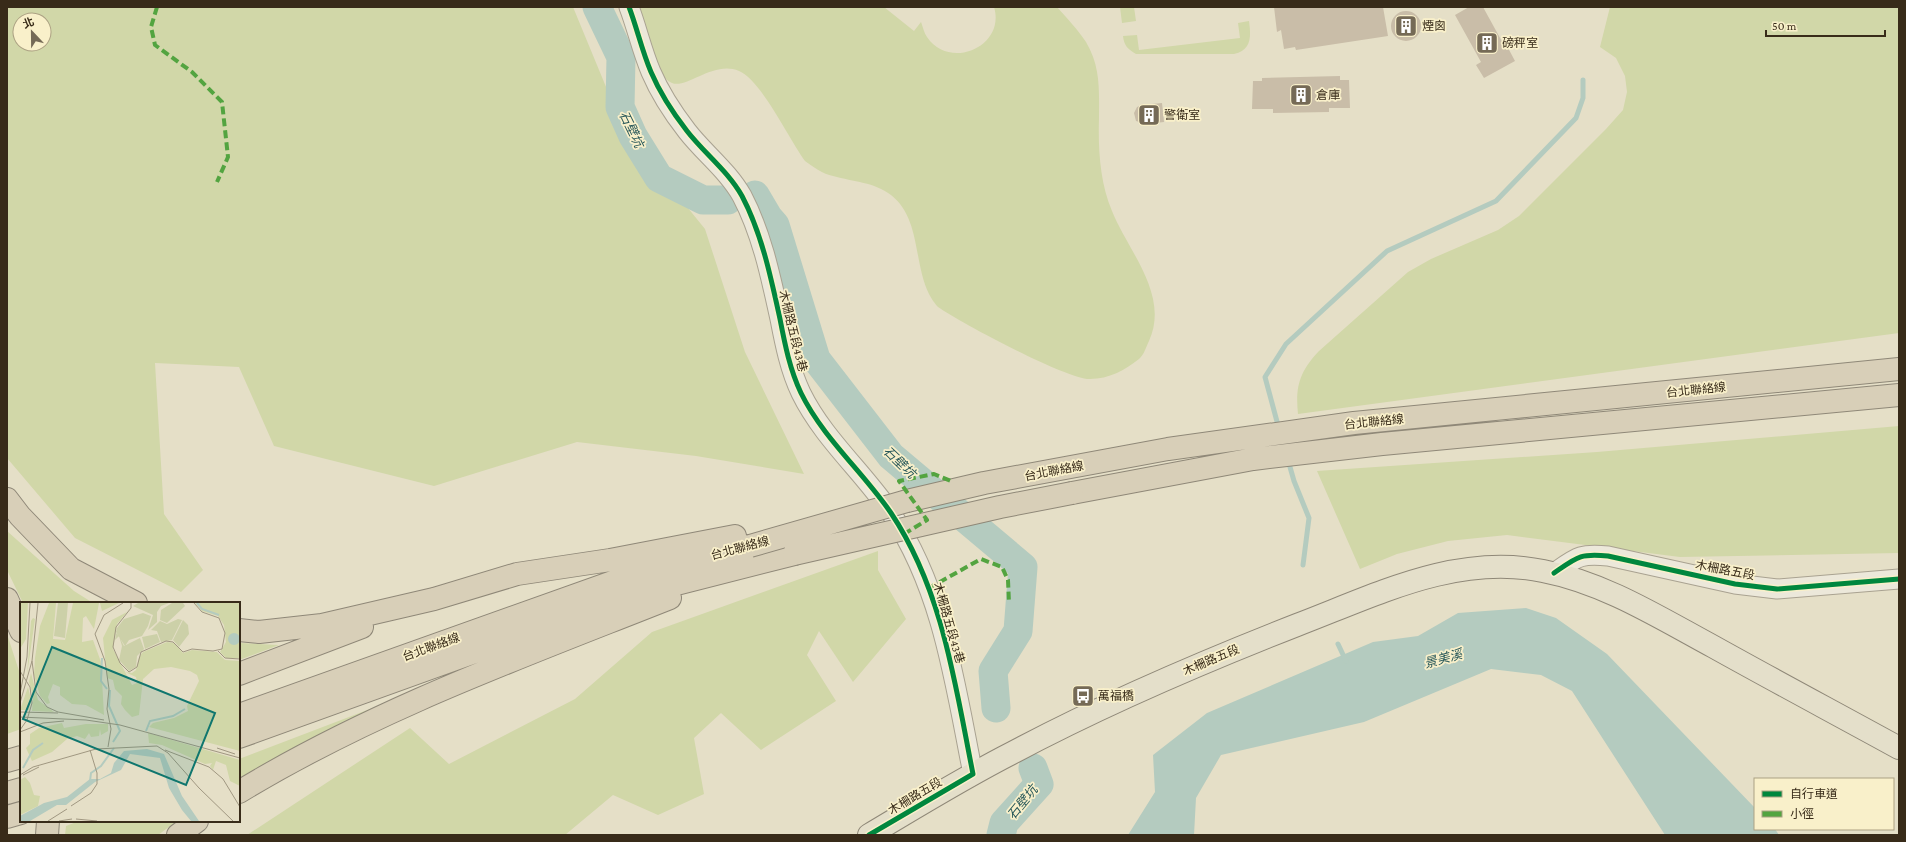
<svg xmlns="http://www.w3.org/2000/svg" width="1906" height="842" font-family="'Crimson Pro','Noto Sans TC',serif">
<style>
.green{fill:#d1d7a8;fill-rule:evenodd}
.water{fill:#b4cbbf}
.lines{fill:none;stroke-linecap:round;stroke-linejoin:round}
.stream{stroke:#b4cbbf;stroke-width:5}
.river{stroke:#b4cbbf;stroke-width:29}
.building{fill:#c9bda8}
.minor-casing{stroke:#a9a291;stroke-width:21}
.major-casing{stroke:#8f8878;stroke-width:24}
.highway-casing{stroke:#8f8878;stroke-width:24}
.minor{stroke:#ece8da;stroke-width:19}
.major{stroke:#e4dfca;stroke-width:22}
.highway{stroke:#d8cfb8;stroke-width:22}
.highway-bridge-casing{stroke:#8f8878;stroke-width:24;stroke-linecap:butt}
.highway-bridge{stroke:#d8cfb8;stroke-width:22}
.quiet{stroke:#53a440;stroke-width:4;stroke-dasharray:8 4;stroke-linecap:butt}
.cycleway-casing{stroke:#f9f0ca;stroke-width:8}
.cycleway{stroke:#00873e;stroke-width:5}
.labels{text-anchor:middle;stroke-width:3.5;stroke-linejoin:round;paint-order:stroke}
.poi-label{font-size:12px;fill:#382b19;stroke:#f9f0ca;text-anchor:start}
.street-label{font-size:12px;fill:#382b19;stroke:#f9f0ca}
.water-label{font-size:13px;font-style:italic;fill:#275759;stroke:#f9f0ca}
.inset-river{fill:none;stroke:#b4cbbf;stroke-width:2}
.inset-road{fill:none;stroke:#a09781;stroke-width:1}
.view{fill:#0f766e;fill-opacity:0.15;stroke:#0f766e;stroke-width:2}
.inset-edge{fill:none;stroke:#382b19;stroke-width:2}
</style>
<rect width="100%" height="100%" fill="#e5dfc7"/>
<!-- green -->
<path class="green" d="M7,7H573L623,128L705,229L745,352L804,474L696,456L577,442L434,486L274,446L239,367L155,363L164,514L203,570L181,592L75,538L7,458ZM20,20H44V44H20Z
M639,7H884L914,31L921,22C923,27 924,33 927,37C950,71 1006,46 994,7H1057C1067,18 1078,30 1086,42C1101,67 1099,91 1099,118C1098,149 1100,183 1112,211C1128,251 1170,295 1149,341C1146,347 1144,355 1139,359C1125,370 1109,379 1090,379C1068,380 959,322 938,307C935,304 931,298 929,294C913,261 921,219 891,195C874,182 854,182 833,176C823,174 813,167 805,161C789,139 761,80 739,71C714,60 687,89 672,83C667,81 664,77 661,73Z
M1120,7H1134L1136,21L1122,23Z
M1610,7H1899V333L1298,414C1295,386 1300,371 1319,351L1408,272L1431,259L1498,230L1519,216L1606,129L1623,110L1627,92L1625,76L1616,58L1600,47Z
M1249,21C1251,36 1252,50 1234,54H1136C1128,49 1124,46 1123,36L1137,35L1139,50L1240,38L1238,23Z
M1899,426V553L1680,557L1507,535L1448,541L1397,554L1360,569L1317,471L1597,452Z
M7,531L74,591L93,603H23L7,570Z
M878,551V570L906,619L853,682L819,631L807,655L836,701L761,750L721,713L694,738L704,794L658,815L613,795L565,835H247L410,728L449,764L575,699L652,632Z
M7,634L21,677V729L7,734Z
M239,643L279,645L239,660Z
M383,704L239,781V759Z
M79,821H177L158,835H65L66,826Z"/>
<!-- water -->
<path class="water" d="M1526,608L1556,618L1607,654L1755,808V829H1775L1779,835H1665L1572,691L1541,675L1491,669L1364,722L1221,755L1196,798L1194,835H1128L1155,792L1153,755L1207,713L1373,642L1418,636L1458,613Z"/>
<g class="lines">
<!-- stream -->
<path class="stream" d="M1279,429L1265,377L1286,344L1387,251L1496,201L1576,118L1583,98V80
M1288,460L1294,481L1309,518L1303,565
M1338,644L1346,661"/>
<!-- river -->
<path class="river" d="M597,7L621,57L620,107L633,136L659,178L703,200H728
M755,195L768,217L775,225L816,359L891,456L1023,567L1018,631L993,671L996,708
M1001,835L1004,823L1039,784L1033,768"/>
</g>
<!-- building -->
<path class="building" d="M1274,7H1383L1388,36L1296,50L1295,47L1284,49L1281,30L1277,32Z
M1469,7H1483L1505,47L1507,46L1515,61L1484,78L1476,65L1481,62L1455,15Z
M1391 26a15 15 0 1 1 30 0a15 15 0 1 1-30 0Z
M1340,76V80H1349L1350,108H1329V112L1273,113V109H1252L1253,81H1262V78Z
M1162,103L1164,122L1146,124L1136,121L1134,113L1137,107L1142,105Z"/>
<g class="lines">
<!-- minor casing -->
<g class="minor-casing">
<path id="minor" d="M629,7C637,28 642,51 651,72C660,93 673,113 687,131C704,153 728,171 742,196C762,234 771,278 780,319C785,345 790,370 801,393C823,438 863,472 891,513C943,591 955,684 973,774
M1554,573C1577,557 1580,553 1608,556L1735,584L1777,589L1899,579"/>
</g>
<!-- major casing -->
<g class="major-casing">
<path id="major" d="M869,835C916,807 963,778 1012,753C1104,704 1200,663 1297,625C1376,595 1457,553 1543,571C1605,583 1660,618 1714,647C1775,681 1837,714 1899,748"/>
</g>
<!-- highway casing -->
<g class="highway-casing">
<path id="highway" d="M1072,493L1253,459L1382,444L1899,395
M7,499L20,516L71,569L136,603
M907,501L984,483L1168,449L1354,423L1899,369
M7,599L21,631
M239,630L259,632L322,625L434,599L517,574L610,560L735,536
M239,674L362,627
M239,715L632,575L750,546
M239,737L633,595L794,554
M7,761L21,757
M239,792C374,710 524,656 670,598
M7,793L21,789
M7,817L21,813
M47,835L48,821
M178,835L197,821"/>
</g>
<!-- minor -->
<use href="#minor" class="minor"/>
<!-- major -->
<use href="#major" class="major"/>
<!-- highway -->
<use href="#highway" class="highway"/>
<!-- highway-bridge casing -->
<g class="highway-bridge-casing">
<path id="highway-bridge" d="M750,546L907,501
M794,554L1000,507L1072,493"/>
</g>
<!-- highway-bridge -->
<use href="#highway-bridge" class="highway-bridge"/>
<!-- quiet -->
<path class="quiet" d="M157,7L151,27L155,45L192,72L222,102L228,157L217,182
M904,534L927,520L899,481L934,474L951,481
M929,588L981,559L1002,567L1008,580L1009,603"/>
<!-- cycleway casing -->
<g class="cycleway-casing">
<path id="cycleway" d="M629,7C637,28 642,51 651,72C660,93 673,113 687,131C704,153 728,171 742,196C762,234 771,278 780,319C785,345 790,370 801,393C823,438 863,472 891,513C943,591 955,684 973,774L869,835
M1554,573C1577,557 1580,553 1608,556L1735,584L1777,589L1899,579"/>
</g>
<!-- cycleway -->
<use href="#cycleway" class="cycleway"/>
</g>
<!-- icons -->
<defs>
<g id="building-square" transform="scale(1.15)"><rect x="-9" y="-9" width="18" height="18" rx="4" fill="#756a56" stroke="#f9f0ca"/><path d="M-4-6H4V6H1V3H-1V6H-4ZM-2.5-4.3h1.7v1.8h-1.7ZM.8-4.3h1.7v1.8H.8ZM-2.5-1h1.7V.8h-1.7ZM.8-1h1.7V.8H.8Z" fill="#fff"/></g>
<g id="bus-square" transform="scale(1.15)"><rect x="-9" y="-9" width="18" height="18" rx="4" fill="#756a56" stroke="#f9f0ca"/><path d="M-5-6H5V4H4V6H2V4H-2V6H-4V4H-5ZM-3.5-4V0h7V-4ZM-3.5 1.2v1.5H-2V1.2ZM2 1.2v1.5H3.5V1.2Z" fill="#fff"/></g>
</defs>
<g fill-rule="evenodd">
<use href="#building-square" x="1406" y="26"/>
<use href="#building-square" x="1487" y="43"/>
<use href="#building-square" x="1301" y="95"/>
<use href="#building-square" x="1149" y="115"/>
<use href="#bus-square" x="1083" y="696"/>
</g>
<g class="labels">
<!-- poi labels -->
<g class="poi-label">
<text x="1422" y="30">煙囪</text>
<text x="1502" y="47">磅秤室</text>
<text x="1316" y="99">倉庫</text>
<text x="1164" y="119">警衛室</text>
<text x="1098" y="700">萬福橋</text>
</g>
<!-- street labels -->
<g class="street-label">
<text transform="translate(793 331) rotate(76)" y="4">木柵路五段43巷</text>
<text transform="translate(1696 390) rotate(-6)" y="4">台北聯絡線</text>
<text transform="translate(1374 422) rotate(-6)" y="4">台北聯絡線</text>
<text transform="translate(1054 471) rotate(-11)" y="4">台北聯絡線</text>
<text transform="translate(740 548) rotate(-15)" y="4">台北聯絡線</text>
<text transform="translate(1725 570) rotate(11)" y="4">木柵路五段</text>
<text transform="translate(949 623) rotate(74)" y="4">木柵路五段43巷</text>
<text transform="translate(431 647) rotate(-20)" y="4">台北聯絡線</text>
<text transform="translate(1211 660) rotate(-23)" y="4">木柵路五段</text>
<text transform="translate(915 796) rotate(-31)" y="4">木柵路五段</text>
</g>
<!-- water labels -->
<g class="water-label">
<text transform="translate(632 129) rotate(64)" y="5">石壁坑</text>
<text transform="translate(900 462) rotate(44)" y="5">石壁坑</text>
<text transform="translate(1443 658) rotate(-15)" y="5">景美溪</text>
<text transform="translate(1022 802) rotate(-51)" y="5">石壁坑</text>
</g>
</g>
<!-- overview -->
<g transform="translate(20 602)">
<rect width="220" height="220" fill="#e5dfc7"/>
<path d="M0,1H8L6,37L0,47ZM29,1H36L33,37L45,38L53,1H79L74,27L66,14L63,16L62,40L73,38L81,60L84,113L66,103L52,102L40,93V85L33,82L28,95L30,101L27,102L20,94L14,73L15,56L20,24ZM80,1H99L82,9ZM175,1H220V56H206L200,50L206,40L204,23L198,14L182,9ZM107,10L97,22L93,47L112,83L117,81L116,75L105,70L112,71L116,68L119,55L123,50L147,40L154,41L163,51L172,48L197,50L205,58L220,59V149L129,125L133,121L154,116L168,109L167,104L179,79L177,73L170,69L151,65L134,67L123,77L119,113L112,115L105,108L101,102L102,94L95,87L93,78L87,76L83,36L92,18ZM13,16L15,17L7,73L11,19ZM11,71L18,98L34,110L12,109L13,94L9,80ZM8,85L11,97L9,108H0ZM42,121L44,126L66,122H88V129L81,133L80,127L79,134L71,135L69,131L65,137L57,134L47,137L32,150L12,159L6,146L10,142V132L19,126ZM128,131L220,158V184L210,179L206,163L196,159L193,168L190,164L192,161L185,162L142,143L129,141ZM5,175L10,181L14,193L20,194L18,204L0,213V178Z" fill="#d1d7a8"/>
<path d="M38,1H48L45,36L34,34ZM118,1H149L141,4L137,10V20L128,28L133,13L113,4ZM152,1H163L165,4L147,21L140,18L141,8ZM123,11L131,14L128,24L122,34L109,38L105,44L96,30L97,26L104,17ZM158,17L162,18L152,38L141,40L137,29L131,28L140,19L147,22ZM163,18L168,23L169,32L159,45L153,38ZM96,31L99,34L104,44L120,36L124,47L117,54L116,65L109,69L99,58L102,44L99,34L95,38ZM137,32L140,40L125,47L122,35Z" fill="#ccd0a8"/>
<path d="M208 37a6 6 0 1 1 12 0a6 6 0 1 1-12 0ZM127,147L144,152L162,194L179,219H171L162,208L149,186L140,156L110,152L101,168L75,180L46,203H37L10,219H0V214L24,201L47,195L70,177H80L91,171L94,161L104,149Z" fill="#b4cbbf"/>
<path class="inset-river" d="M177,1L182,7L199,13M82,56L81,79L87,87M90,88L89,104L100,129L93,140M126,129L130,119L153,114L165,107M3,166L13,148L23,141M70,179L71,171L81,164L94,146"/>
<path class="inset-road" d="M111,1V6L96,25L93,45L100,61L109,70L117,65L121,50L146,39L153,40L163,50L172,47L193,49L202,47L205,31L199,16L182,10L174,1M198,49L205,56L220,57M12,59L16,90L27,105L38,110L84,118M0,69L10,85L12,101L7,118L0,128M0,92L7,55L10,1M0,101L12,59L18,1M0,110L38,111M0,115L66,118L100,123L220,156M0,130L23,121L44,119M88,145L91,127L87,107L89,87L85,59L75,32L84,13L103,1M197,146L215,152M145,148L189,165L203,177L220,205M0,173L13,165L76,147L137,144L148,151L179,186L213,219M3,173L19,165M51,204L71,191L77,182V171L70,148M56,217L77,219M28,219L47,207M39,219L52,217"/>
<path class="view" d="M32,45L195,111L166,183L3,117Z"/>
<rect width="220" height="220" class="inset-edge"/>
</g>
<!-- border -->
<rect width="1906" height="842" fill="none" stroke="#382b19" stroke-width="16"/>
<!-- legend -->
<rect x="1754" y="778" width="140" height="52" fill="#f9f0ca" stroke="#aca183"/>
<rect x="1762" y="791" width="20" height="6" fill="#00873e" stroke="#aca183"/>
<text x="1790" y="798" font-size="12" fill="#382b19">自行車道</text>
<rect x="1762" y="811" width="20" height="6" fill="#53a440" stroke="#aca183"/>
<text x="1790" y="818" font-size="12" fill="#382b19">小徑</text>
<!-- north arrow -->
<g transform="translate(32 32) rotate(338)"><circle r="19" fill="#f9f0ca" stroke="#aca183"/>
<path d="M0-3L7 15L0 10L-7 15Z" fill="#756a56"/>
<text y="-6" font-size="11" font-weight="bold" text-anchor="middle" fill="#382b19">北</text>
</g>
<!-- scale -->
<path d="M1766 30v6h119v-6" fill="none" stroke="#382b19" stroke-width="2"/>
<text x="1772" y="30" font-size="12" fill="#382b19" stroke="#f9f0ca" stroke-width="3" paint-order="stroke">50 m</text>
</svg>
